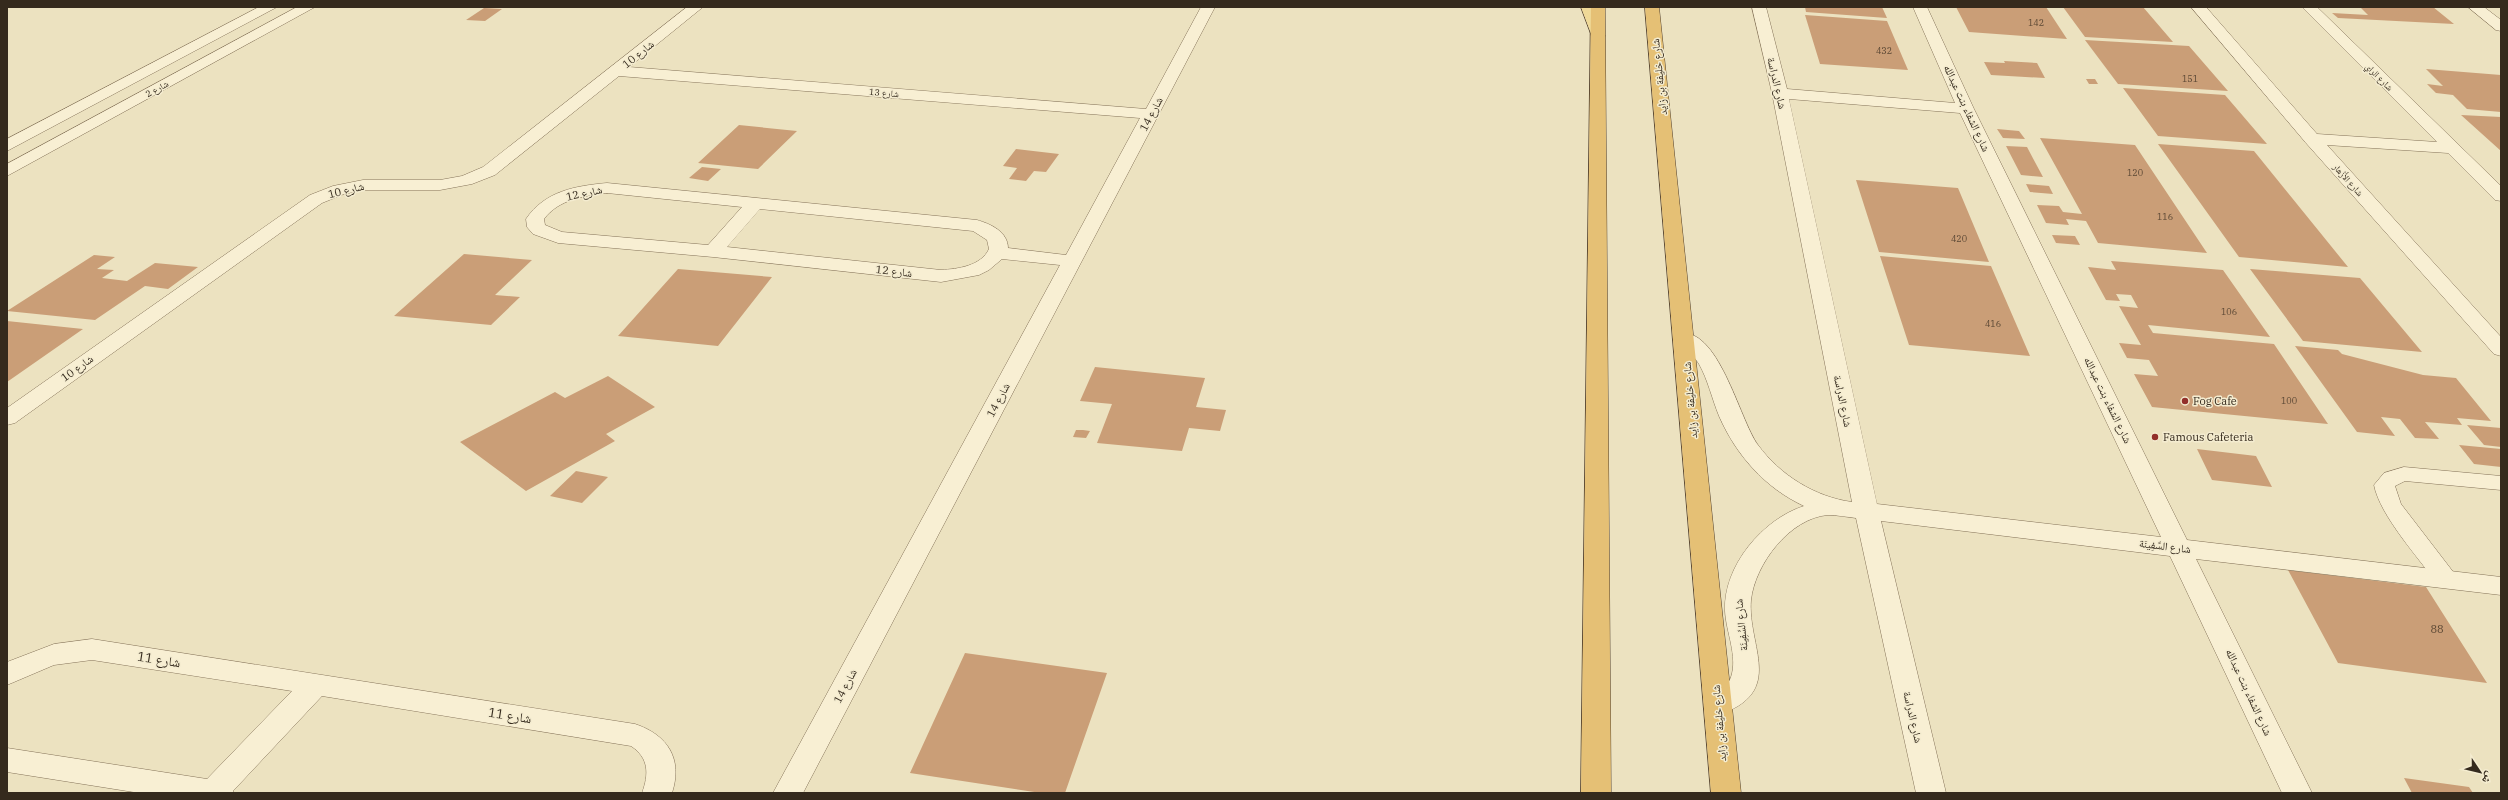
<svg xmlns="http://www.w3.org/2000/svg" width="2508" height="800" font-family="'IBM Plex Serif','Noto Naskh Arabic',serif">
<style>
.building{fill:#ca9e77}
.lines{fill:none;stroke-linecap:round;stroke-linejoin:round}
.service-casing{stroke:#857359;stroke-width:1}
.minor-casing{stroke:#857359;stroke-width:1}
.tertiary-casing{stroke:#857359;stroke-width:1}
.primary-casing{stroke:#53412d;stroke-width:1}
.trunk-casing{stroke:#53412d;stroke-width:1}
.service{fill:#f8efd3;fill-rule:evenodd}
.minor{fill:#f8efd3;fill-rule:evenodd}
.tertiary{fill:#f8efd3;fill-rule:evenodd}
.primary{fill:#efd998;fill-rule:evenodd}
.trunk{fill:#e5c075;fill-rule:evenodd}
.poi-dot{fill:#922f2a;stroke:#f4ecd0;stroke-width:1.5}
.labels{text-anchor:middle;stroke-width:3;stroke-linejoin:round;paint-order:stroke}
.number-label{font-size:9px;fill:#5a4734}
.far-street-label{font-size:9px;fill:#352a1d;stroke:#f4ecd0}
.street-label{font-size:11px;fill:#352a1d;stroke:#f4ecd0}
.poi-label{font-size:11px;fill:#352a1d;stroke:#f4ecd0;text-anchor:start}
.near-number-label{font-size:11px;fill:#5a4734}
.near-street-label{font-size:13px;fill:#352a1d;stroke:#f4ecd0}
</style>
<rect width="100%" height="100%" fill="#ece2c0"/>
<!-- building -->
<path class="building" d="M1805,7H1882L1887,18L1806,12Z
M1956,7H2046L2067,39L1969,32Z
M2063,7H2143L2173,42L2085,37Z
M2360,7H2433L2454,24L2338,18L2332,13L2368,15Z
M484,8L502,9L485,21L466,20Z
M1805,15L1887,21L1908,70L1820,64Z
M2085,40L2189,46L2228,91L2118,84Z
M2004,61L2037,63L2045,78L1991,75L1984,62L2005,63Z
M2426,69L2501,75V112L2467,109L2453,95L2436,93L2427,84L2443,86Z
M2086,79H2095L2098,84H2089Z
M2123,88L2225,95L2267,144L2158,136Z
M2461,115L2501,117V151Z
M739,125L797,131L758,169L698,163Z
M1997,129L2019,131L2025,139L2003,138Z
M2040,138L2135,145L2207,253L2098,243L2086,221L2066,219L2069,225L2046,223L2037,205L2059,206L2063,212L2082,214Z
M2158,144L2254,151L2348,267L2239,257Z
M2006,146L2027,147L2043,177L2021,175Z
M1016,149L1059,154L1046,172L1034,171L1026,181L1009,179L1017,168L1003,166Z
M702,167L721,169L708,181L689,178Z
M1856,180L1958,188L1989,262L1879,252Z
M2026,184L2049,186L2053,194L2030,192Z
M2052,235L2075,236L2080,245L2056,243Z
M464,254L532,260L495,295L520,297L491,325L394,316Z
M94,255L115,257L97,269L114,270L102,278L127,281L155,263L198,267L168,289L145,286L95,320L7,311Z
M1880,256L1991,266L2030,356L1909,345Z
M2111,261L2223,270L2270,337L2148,325L2153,333L2274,344L2328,424L2152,407L2134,374L2158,376L2149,360L2127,358L2119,343L2141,345L2119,306L2138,308L2131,295L2116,294L2120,301L2106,300L2088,267L2116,270Z
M678,269L772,277L718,346L618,336Z
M2250,269L2360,278L2422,352L2303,341Z
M7,321L83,329L7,382Z
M2295,346L2338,350L2342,354L2423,375L2456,378L2491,421L2457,418L2462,425L2425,422L2439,439L2415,438L2400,419L2381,417L2395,436L2357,432Z
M1095,367L1205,378L1196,407L1226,410L1220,431L1189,428L1182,451L1097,443L1112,404L1080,401Z
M608,376L655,407L606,434L615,441L526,491L460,442L555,392L565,398Z
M2467,425L2501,428V447L2484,445Z
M1076,430H1083L1090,431L1086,438L1073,437Z
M2459,445L2501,449V467L2474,464Z
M2197,449L2256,456L2272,487L2212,480Z
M576,471L608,477L582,503L550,496Z
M2288,570L2426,587L2487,683L2338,663Z
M965,653L1107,673L1065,793H1041L910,773Z
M2404,778L2469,787L2473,793H2412Z"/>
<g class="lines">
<!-- service casing -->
<g class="service-casing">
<path id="service" d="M2404,467L2501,476V490L2405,481L2395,486L2401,504L2454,573L2457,579L2454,585L2446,587L2438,585C2419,558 2380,516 2374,485L2384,473Z"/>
</g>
<!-- minor casing -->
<g class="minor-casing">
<path id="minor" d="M687,7H703L629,67L1146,109L1201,7H1215L803,793H773L1060,265L1002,259L989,270L979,275L941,282L713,257L558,243L533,234L527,227L526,219C545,191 575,186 607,183L977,220C991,224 1008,232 1008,248L1066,255L1140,118L619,76L495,175L472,184L440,190H363L344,194L322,203L15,423L7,425V408L310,195L333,186L363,180H440L462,176L483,167ZM607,193L742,207L708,245L562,232L545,225L544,219C559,199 584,196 607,193ZM760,209L973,231L987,240L989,249C981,266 958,269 941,270L727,247Z
M1752,7H1766L1787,89L1955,103L1913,7H1927L1974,109L2187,540L2501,577V595L2196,559L2312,793H2282L2170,556L1881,521L1946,793H1916L1856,518C1847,517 1837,515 1828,515C1790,518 1755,564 1751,600C1747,646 1787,692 1718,715L1708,712L1704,704C1710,692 1727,690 1731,677C1738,656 1726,632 1725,611C1723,566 1763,519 1804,506C1765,488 1736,455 1719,416C1712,399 1708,380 1699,364C1693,353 1681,348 1674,338L1677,334C1718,323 1739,419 1758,445C1780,475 1815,497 1852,502L1772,93ZM1789,99L1960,113L2161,537L1877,504Z
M2191,7H2206L2317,134L2437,142L2302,7H2317L2501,186V201L2495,200L2448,153L2327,145L2501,337V356L2494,354L2306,143Z
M2468,7H2484L2501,20V31L2496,30Z
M92,639L635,724C668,735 683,759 672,793H642C649,774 649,758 631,746L322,696L233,791L234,793H140L7,772V748L207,779L292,691L92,660L54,665L7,685V662L54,644Z"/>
</g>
<!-- tertiary casing -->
<g class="tertiary-casing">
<path id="tertiary" d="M259,7H277L7,151V139Z
M297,7H315L7,176V164Z"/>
</g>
<!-- primary casing -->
<g class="primary-casing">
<path id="primary" d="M1581,7H1595L1605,36L1603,39H1593Z"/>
</g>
<!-- trunk casing -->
<g class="trunk-casing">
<path id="trunk" d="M1591,7H1605L1611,793H1581Z
M1645,7H1659L1741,793H1711Z"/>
</g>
<!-- service -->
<use href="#service" class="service"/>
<!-- minor -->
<use href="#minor" class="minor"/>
<!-- tertiary -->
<use href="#tertiary" class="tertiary"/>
<!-- primary -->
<use href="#primary" class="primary"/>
<!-- trunk -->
<use href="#trunk" class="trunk"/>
</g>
<!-- markers -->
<g class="poi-dot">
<circle cx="2185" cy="401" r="4"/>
<circle cx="2155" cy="437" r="4"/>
</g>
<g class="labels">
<!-- number labels -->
<g class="number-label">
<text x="2036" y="26">142</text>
<text x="1884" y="54">432</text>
<text x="2190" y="82">151</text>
<text x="2135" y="176">120</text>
<text x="2165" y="220">116</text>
<text x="1959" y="242">420</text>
<text x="2229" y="315">106</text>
<text x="1993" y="327">416</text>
<text x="2289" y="404">100</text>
</g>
<!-- far-street labels -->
<g class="far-street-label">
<text transform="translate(2379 77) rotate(45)" y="3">شارع الراي</text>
<text transform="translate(157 89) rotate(-29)" y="3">شارع 2</text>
<text transform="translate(884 93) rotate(5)" y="3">شارع 13</text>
<text transform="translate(2348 180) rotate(48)" y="3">شارع الأَزْهار</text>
</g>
<!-- street labels -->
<g class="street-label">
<text transform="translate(638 54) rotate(-39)" y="4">شارع 10</text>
<text transform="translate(1659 77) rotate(-96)" y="4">شارع خليفة بن زايد</text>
<text transform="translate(1777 83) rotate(77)" y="4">شارع الدراسة</text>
<text transform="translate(1967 108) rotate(65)" y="4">شارع الشفاء بنت عبدالله</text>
<text transform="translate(1151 114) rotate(-62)" y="4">شارع 14</text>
<text transform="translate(346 190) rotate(-14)" y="4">شارع 10</text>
<text transform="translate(584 193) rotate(-12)" y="4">شارع 12</text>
<text transform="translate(894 271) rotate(6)" y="4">شارع 12</text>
<text transform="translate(77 368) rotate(-36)" y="4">شارع 10</text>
<text transform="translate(998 400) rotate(-62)" y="4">شارع 14</text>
<text transform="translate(1690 400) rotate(-95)" y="4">شارع خليفة بن زايد</text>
<text transform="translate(2108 400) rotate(64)" y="4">شارع الشفاء بنت عبدالله</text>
<text transform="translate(1843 401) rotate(78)" y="4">شارع الدراسة</text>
<text transform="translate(2165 546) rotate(7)" y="4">شارع السَّفِينَة</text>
<text transform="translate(1741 625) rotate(-96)" y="4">شارع السَّفِينَة</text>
<text transform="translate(845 686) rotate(-62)" y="4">شارع 14</text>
<text transform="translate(2249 692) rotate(65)" y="4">شارع الشفاء بنت عبدالله</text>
<text transform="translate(1913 717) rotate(77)" y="4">شارع الدراسة</text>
<text transform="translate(1719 723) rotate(-95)" y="4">شارع خليفة بن زايد</text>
</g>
<!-- poi labels -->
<g class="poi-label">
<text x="2193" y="405">Fog Cafe</text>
<text x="2163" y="441">Famous Cafeteria</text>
</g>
<!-- near-number labels -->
<g class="near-number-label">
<text x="2437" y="633">88</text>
</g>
<!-- near-street labels -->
<g class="near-street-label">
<text transform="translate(159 659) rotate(9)" y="5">شارع 11</text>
<text transform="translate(510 715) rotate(9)" y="5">شارع 11</text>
</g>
</g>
<!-- border -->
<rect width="2508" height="800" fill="none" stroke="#352a1d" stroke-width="16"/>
<!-- north arrow -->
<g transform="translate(2480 772) rotate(125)" stroke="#f4ecd0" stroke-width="3" paint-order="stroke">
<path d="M0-3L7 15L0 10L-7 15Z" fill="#352a1d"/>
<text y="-6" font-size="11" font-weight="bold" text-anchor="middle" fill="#352a1d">ش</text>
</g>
</svg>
